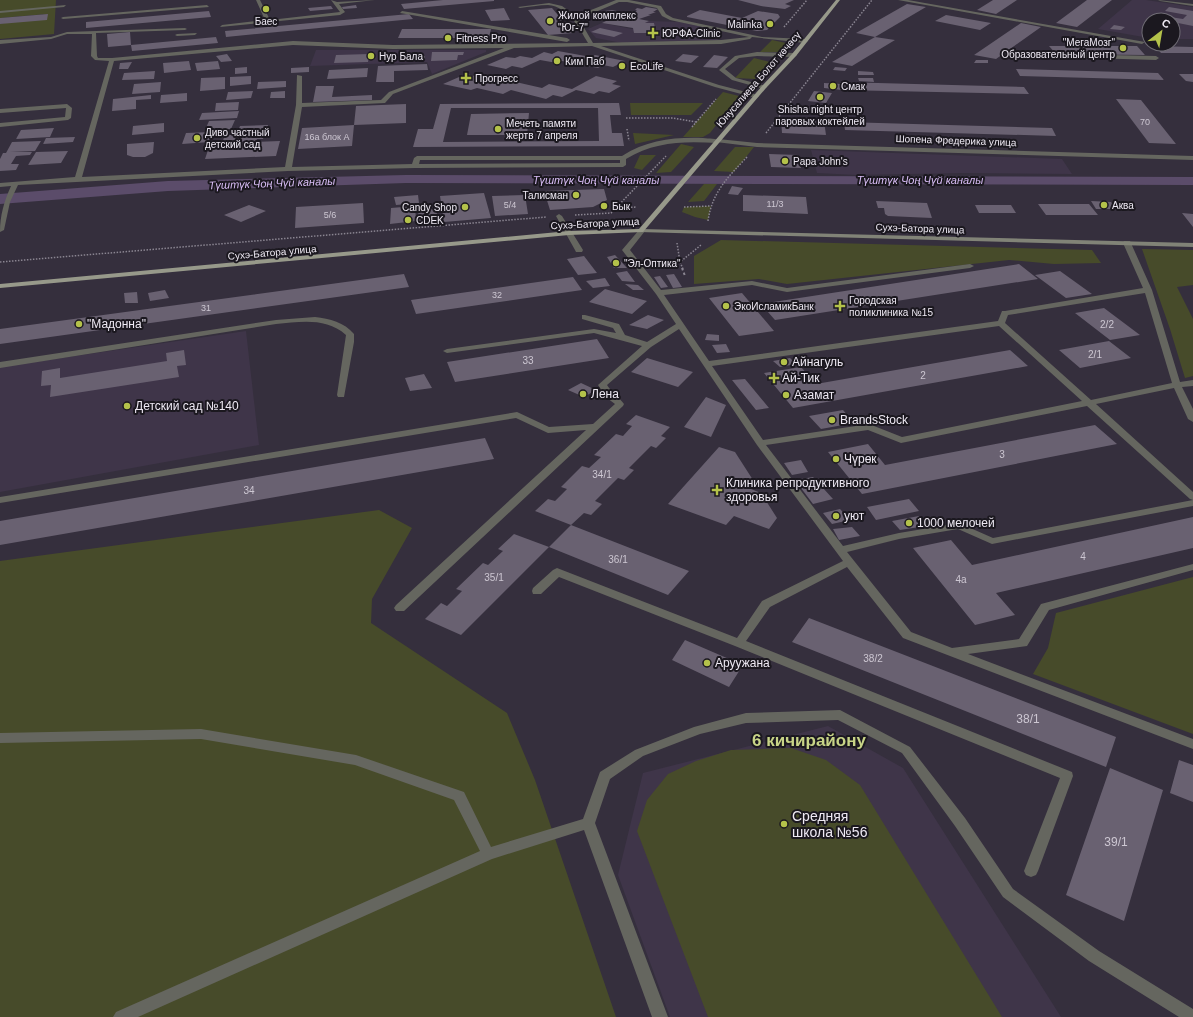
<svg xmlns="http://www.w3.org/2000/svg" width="1193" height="1017" font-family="Helvetica,sans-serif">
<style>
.built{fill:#3f3549}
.green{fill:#474b2a}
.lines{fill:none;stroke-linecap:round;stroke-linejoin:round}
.canal{fill:#5b4c6a;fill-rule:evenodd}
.building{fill:#696171;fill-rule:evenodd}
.path-far1{stroke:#8a8591;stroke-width:1.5;stroke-dasharray:1.5 1.5;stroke-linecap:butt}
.path{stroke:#8a8591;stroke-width:2;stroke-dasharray:2.5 2.5;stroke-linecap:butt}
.service{fill:#65665f;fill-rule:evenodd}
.minor{fill:#65665f;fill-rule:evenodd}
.secondary{fill:#818377;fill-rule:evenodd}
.primary{fill:#97998a;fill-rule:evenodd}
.poi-dot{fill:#b4c24a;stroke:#1b181f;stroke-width:1.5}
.labels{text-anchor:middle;stroke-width:4;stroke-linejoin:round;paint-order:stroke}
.far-number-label{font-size:9px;fill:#cdc7d2}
.far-poi-label{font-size:10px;fill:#eee9f3;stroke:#1b181f;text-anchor:start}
.far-street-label{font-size:10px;fill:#eee9f3;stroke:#1b181f}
.number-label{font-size:10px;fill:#cdc7d2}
.far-water-label{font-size:11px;font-style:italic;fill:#d8bdf5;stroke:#1b181f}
.poi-label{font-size:12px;fill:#eee9f3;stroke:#1b181f;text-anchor:start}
.near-number-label{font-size:12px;fill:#cdc7d2}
.near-poi-label{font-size:14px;fill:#eee9f3;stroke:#1b181f;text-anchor:start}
.near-quarter-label{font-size:17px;font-weight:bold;fill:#c8d487;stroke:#1b181f}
</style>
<rect width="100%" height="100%" fill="#352f3d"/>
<!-- built -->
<path class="built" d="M1132,0H1146L1193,7V39H1173V20H1149V38L1098,29Z
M649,21L681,22L711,29L718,40L622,43L596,38L588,29L602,23L632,29Z
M316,50H486V52L432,74L427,62L310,66Z
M811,150L1062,159L1072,174L963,173L857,175L817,173Z
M246,331L259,445L0,492V367Z
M828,726L903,768L1061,1017H670L618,875L643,773Z"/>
<!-- green -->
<path class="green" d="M0,0H56L54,34L0,39V24L47,14L0,18Z
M772,40L786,43L780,52H760Z
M754,58L770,62L755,79L735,78Z
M723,92L739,96L710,133L703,137H683Z
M630,103H703L691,115H631Z
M633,133L674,135L635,144Z
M681,144L694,147L671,172L656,173Z
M735,147H754L734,172L714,171Z
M640,155H656L642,170L634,168Z
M704,184H717L704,201L688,202Z
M711,206L708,220L695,217L682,212L684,207Z
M721,240L1092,250L1101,263L1054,264L1009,260L787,284L759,279L694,284V256Z
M1142,249L1193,250V285L1177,287L1193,319V376L1185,378L1170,329Z
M379,510L412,528L372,599L371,623L507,713L535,780L616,1017H0V561Z
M1193,577V734L1033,674L1048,648L1056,613Z
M791,748L826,760L860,785L1002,1017H708L637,831L647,800L668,774L696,761L731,750Z"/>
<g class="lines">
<!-- canal -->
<path class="canal" d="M406,175L1193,177V185L406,183L168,191L0,204V194L168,181Z"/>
</g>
<!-- building -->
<path class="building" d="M443,0H494V1L404,9L401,4Z
M738,0H794L785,4L791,6L785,9L761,6Z
M993,0H1017L996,14L977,10Z
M1087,0H1112L1077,27L1056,23Z
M907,4L926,7L875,37L895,40L852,66L832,62L875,37L856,33Z
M356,5L357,8L343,9L342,7Z
M331,6L333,9L310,11L308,8Z
M646,7L658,9L653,12H656L648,15H651L639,19L649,21L645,23H654L656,33H634L633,28L602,23L606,21L594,19L598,17L595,16L602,15L604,14L601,13L605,11L612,10L626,13L631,11L635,12L637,10H635L637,8L642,9Z
M1169,7L1193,11V26L1173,22V20L1152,19L1157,15L1183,19L1187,15L1165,11Z
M504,8L510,20L491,21L485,10Z
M552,8L573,33L548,35L528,10Z
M700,10L742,18L758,11L778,14L780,17L767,30L757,31L687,17V16Z
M209,11L211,17L86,28V22Z
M48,14L47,20L0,24V18Z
M409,14L413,19L226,37L225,31Z
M946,15L991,23L980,30L935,21Z
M1021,23L1041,27L996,59L974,55Z
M1114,25L1125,27L1121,30L1110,29Z
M600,28L623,33L614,37L591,32Z
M402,29H491L489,38H398Z
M130,32L131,45L108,47L107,34Z
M216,37L218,43L132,51L131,45Z
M1049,46H1137L1145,55L1056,54Z
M1155,46L1193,47V53H1161Z
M558,51L591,57L595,55L625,61L613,67L603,65L598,68L562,61L557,63L540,60L522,68L512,66L506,69L487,65L506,57L515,58L520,56L532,58L544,52L552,54Z
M432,52H464L463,55H458L457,60L431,61Z
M227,54L232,61L221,62L216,56Z
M369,54L368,62L334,63L336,55Z
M683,54L699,56L691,63L675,61Z
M714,55L728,57L717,68L703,67Z
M425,56V60L399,61V57Z
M976,60H988V63H974Z
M189,61L191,70L164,73L163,63Z
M218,61L220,69L197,71L195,63Z
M132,62L128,69H119L120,63Z
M427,64L428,70L394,71V82H376L378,66Z
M247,67V73L235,74V68Z
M309,67V72L291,73V68Z
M835,67L847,68L845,71L833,70Z
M368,68L367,77L327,79L329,70Z
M1016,69L1158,73L1164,80L1020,76Z
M155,71L154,79L122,80L124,73Z
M858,71L873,72L874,75H858Z
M466,74L484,78L476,82L484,84L491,81L499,83L507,80L542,88L549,84L572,89L596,76L617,81L612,84L621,86L609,93L599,91L594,94L576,90L562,97L553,95L546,99L511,90L503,94L477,88L471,90L443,84Z
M1179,74H1193V82L1186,81Z
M251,76V84L230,86V77Z
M225,77V89L200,91L201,78Z
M858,78H873L874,82L859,81Z
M286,81V87L257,89L258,82Z
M161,82L160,92L132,94L134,84Z
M840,82L1024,87L1029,94L842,90L824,88V83L841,84Z
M316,86H334L332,97L372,95V100L313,102Z
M253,91L251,98L226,100L228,92Z
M285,91V98H270L271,92Z
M814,91L832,93L826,103L808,101Z
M187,93V101L160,103L161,95Z
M151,95V99L136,100V109L112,111L113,99Z
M1116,99L1141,100L1176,144L1149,143Z
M239,102L238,110L215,111L216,103Z
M619,103L621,115H610L612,133H622L624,146L413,147L418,129H433L440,104ZM451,108H598L599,141L443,142Z
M406,104V123L354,125L356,106Z
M809,107L822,109L820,115L806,113L800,111L802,108Z
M239,111L237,118L199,120L202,113Z
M529,113L527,135H467L471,114Z
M781,119L824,121L826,135L782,133Z
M235,120L231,129L205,130L209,121Z
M844,122L1052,128L1056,136L845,130Z
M164,123V132L132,135L133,126Z
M268,125L267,130L238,131L240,126Z
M354,125L352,146L298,149L302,128Z
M54,128L50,137L16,139L21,130Z
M212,132L209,142L182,144L186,133Z
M265,133L263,139H257L256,141L222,143L225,135Z
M75,137L73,142L43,144L46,138Z
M41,141L35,151L10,152H32L30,155L16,156L11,164H19L16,170L0,171V159L3,153H6L12,142Z
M280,141L276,156L205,159L210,144Z
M154,142L153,153L145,157H133L127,155V144Z
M68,151L61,163L28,165L36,152Z
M769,154L798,155L801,168L771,167Z
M732,186L743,188L738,195L728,194Z
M604,189L607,200L593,207L550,210L544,191Z
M484,193L491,218L444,222L440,196Z
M418,195L419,203L396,205L394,197Z
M525,195L528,214L495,216L492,196Z
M743,195L806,197L808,214L743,211Z
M876,201L927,203L932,218L888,216L885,214L884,208H878Z
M1091,201L1111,202L1116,209H1096Z
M363,203L364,223L295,228L296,207Z
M1038,204H1089L1098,215H1046Z
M249,205L266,211L241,222L224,215Z
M975,205H1011L1016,213H979Z
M415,206L416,221L390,224L391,208Z
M436,209L438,220L419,221L418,210Z
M1182,213L1193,214V227Z
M615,255L627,268H614L607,257Z
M584,256L597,273L578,275L567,259Z
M1019,264L1038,279L775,320L761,304Z
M627,271L635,282L622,281L616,273Z
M1060,271L1092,294L1066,298L1035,275Z
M404,274L409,287L0,344V329Z
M674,274L682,287L673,288L666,275Z
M660,276L668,287L661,288L654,277Z
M573,277L582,290L416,314L411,300Z
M605,278L610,286L593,288L586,281Z
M625,284L638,285L644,290H633Z
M605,289L647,301L632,314L589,302Z
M165,290L169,298L150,301L148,293Z
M137,292L138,303H125L124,293Z
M742,293L774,331L739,336L709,298Z
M1104,308L1140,335L1110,340L1075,313Z
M648,315L664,320L647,329L629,325Z
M707,334L719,335V341L705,340Z
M597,339L609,358L455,382L447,362Z
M1109,341L1131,358L1080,368L1059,350Z
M726,344L730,352L717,353L712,345Z
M184,350L186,365L177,366L179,377L50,397L51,385L41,386L42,371L60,368V378L167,361L166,353Z
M1010,350L1028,366L793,408L764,373L801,367L816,384Z
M647,358L693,372L678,387L631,372Z
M790,358L796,364L780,367L773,361Z
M424,374L432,388L410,391L405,378Z
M745,379L769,408L756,410L732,380Z
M581,383L596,390L584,397L568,390Z
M706,397L726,405L711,437L684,427Z
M843,410L854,423L821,429L809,416Z
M636,415L670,427L661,436L666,438L656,448L651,446L629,468L634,470L624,480L618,478L595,501L602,504L591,515L584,513L571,525L689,571L668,595L549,547L571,525L535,511L548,499L555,501L567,489L561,487L582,466L589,468L601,457L594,455L616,434L623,436L632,426L626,424Z
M1095,425L1117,444L862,494L828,452L868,444L885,465Z
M485,438L494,459L0,545V521Z
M719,447L735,452L753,480L746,487L761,493L777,518L769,529L734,516L726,525L668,504Z
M801,460L808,472L792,475L784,463Z
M813,477L833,499L813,504L795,480Z
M909,499L919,511L876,520L867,507Z
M840,509L850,520L832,524L823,513Z
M919,516L926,526L900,530L892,521Z
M1193,517V548L996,593L1015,615L975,625L913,548L951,540L972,565Z
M852,527L860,536L839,540L833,529Z
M514,534L549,547L461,635L425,619L441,603L447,606L462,591L456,589L483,563L488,565L503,551L498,549Z
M809,618L1116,737L1106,767L792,642Z
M685,640L743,665L729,687L672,660Z
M1179,760L1193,765V802L1170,793Z
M1110,768L1163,790L1124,921L1066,895Z"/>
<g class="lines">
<!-- path-far1 -->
<path class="path-far1" d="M784,27L807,0
M626,118H673L696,122
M692,127L716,99
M627,129L629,141
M766,133L872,0
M684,207L711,206
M616,208L637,207
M575,215L611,213L666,156
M708,221C712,192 728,177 747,157
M677,243L680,262
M0,262L546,217
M683,269L680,262L701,245"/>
<!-- path -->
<path class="path" d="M682,268L685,276"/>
<!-- service -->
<path class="service" d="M256,0H260L270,20L340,12L331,0L337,2L375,0L339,4L345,12L340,15L220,27L222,25L265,20Z
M616,0H629L661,6L666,14L673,18L762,37L805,39L808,41L805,43L752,37L750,39L721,44L601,46L719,85L758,95L759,96L756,98L715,87L592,46L514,48L393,94L385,103L302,107L292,167L412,164L414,158L417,156H622C647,140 674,137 703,138C709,139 716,138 721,141L718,143C685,141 655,141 626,159V165L623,167L415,168L288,171L18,185L10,202L4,230L0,232C0,215 4,202 11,186L0,187V183L75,177L109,61L95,60L91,56L92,34H67L51,39L0,44V40L51,37L67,32L185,28L187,29L185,30L96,33L97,56L98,58H112L293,41L393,45L588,43C579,28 569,7 548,5C539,5 529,7 520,8L518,7L549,3L562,6L576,16ZM619,2H627L657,8L662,16L670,20L749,37L721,40L593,43L579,19ZM293,45L393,49L504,48L389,92L381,100L302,103V76L297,75L296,105L285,167L82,177L114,61ZM420,160H620V163L419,164Z
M66,5L64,7L0,13V11Z
M207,5L209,7L63,19L61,18L63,17Z
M402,11L567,38L570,40L567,42L400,13Z
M197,33L195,35L177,36L175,35L177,34Z
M757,52L794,53L797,55L794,57L757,56L739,58L725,69L736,78L766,86L767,87L764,89L732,80L719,70L735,56Z
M1058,54L1156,56L1159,58L1156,60L1056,57L1055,56Z
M67,104L72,108L71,118L68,120L0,127V123L65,117L66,108L0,113V109Z
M559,214L562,216L583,250L582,252H576L575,250L556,216Z
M641,229L645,231L630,250L661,290L752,281L787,288L970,264L974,266L970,268L787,292L752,285L664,295L709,361L998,321L1002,311H1005L1143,288L1123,243L1124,241H1130L1152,290L1180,382L1193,380V386L1182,387L1193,409V422L1188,419L1174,388L1096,404L1193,492V506L992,544L958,529L899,539L847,552L911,632L952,648L1019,639L1041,604L1193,564V570L1049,610L1027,646L968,654L1193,739V749L903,638L847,567L770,607L746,641L1072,772L1073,776L1038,871L1036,875L1031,877L1026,875L1024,871L1060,778L735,646L559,577L541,594H533L532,591L533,588L553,570L557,568L737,638L762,601L843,561L757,445L679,329L651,347L607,385C612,393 619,397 624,404L623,406L404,611H396L394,608L396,605L586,430L548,433L516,418L0,503V497L517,412L549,427L593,424L615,404L607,398L598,385L642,346L594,333L447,353L443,351L447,349L594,329L616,333L613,328L582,319V315H585L619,324L625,335L647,342L676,324L656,294L622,250L639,230ZM1145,293L1172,383L1091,400L1005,323L1008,315ZM999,326L1082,401L902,437L869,424L763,440L712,366ZM1087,406L1190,499L1193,500L993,538L959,523L899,533L843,546L766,445L868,430L901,443Z
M315,317C330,319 344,322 354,334V342L344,397H338L337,395L346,335C326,317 300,322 276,324L0,368V362L276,320Z
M840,710L910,747L965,818L1013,889L1099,951L1193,1009V1017H1179L1089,961L1003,897L955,826L902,753L838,720L746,723L700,734L643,756L610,779L595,823L668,1017H652L584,830L492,859L138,1017H113L116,1012L480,851L454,800L355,765L201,739L0,743V733L201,729L356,755L464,792L491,847L583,819L600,772L635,750L694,727L746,713Z"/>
<!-- minor -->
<path class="minor" d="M898,0H908L1145,42L1142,44Z
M1158,0L1193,4V6L1160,1Z
M718,139L757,143L1193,156V160L757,147L716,142V140Z"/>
<!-- secondary -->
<path class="secondary" d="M641,229L1193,243V247L639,232L637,231Z"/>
<!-- primary -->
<path class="primary" d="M836,0H840L796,56L766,88L643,232L569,235L0,288V284L569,231L639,229L762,86L792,54Z"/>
</g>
<!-- markers -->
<g class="poi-dot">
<circle cx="266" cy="9" r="4"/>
<circle cx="550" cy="21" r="4"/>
<circle cx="770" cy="24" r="4"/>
<path d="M651 27h4v4h4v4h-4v4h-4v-4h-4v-4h4z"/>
<circle cx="448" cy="38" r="4"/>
<circle cx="1123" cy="48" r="4"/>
<circle cx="371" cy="56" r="4"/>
<circle cx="557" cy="61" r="4"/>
<circle cx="622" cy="66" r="4"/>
<path d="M464 72h4v4h4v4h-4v4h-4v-4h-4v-4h4z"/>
<circle cx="833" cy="86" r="4"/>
<circle cx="820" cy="97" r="4"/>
<circle cx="498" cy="129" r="4"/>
<circle cx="197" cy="138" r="4"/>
<circle cx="785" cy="161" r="4"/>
<circle cx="576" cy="195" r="4"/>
<circle cx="1104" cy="205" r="4"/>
<circle cx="604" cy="206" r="4"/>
<circle cx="465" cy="207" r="4"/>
<circle cx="408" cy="220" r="4"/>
<circle cx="616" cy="263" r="4"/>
<circle cx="726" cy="306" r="4"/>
<path d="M838 300h4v4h4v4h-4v4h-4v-4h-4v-4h4z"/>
<circle cx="79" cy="324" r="4"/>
<circle cx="784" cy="362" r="4"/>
<path d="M772 372h4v4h4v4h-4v4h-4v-4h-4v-4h4z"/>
<circle cx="583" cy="394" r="4"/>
<circle cx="786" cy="395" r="4"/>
<circle cx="127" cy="406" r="4"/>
<circle cx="832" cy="420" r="4"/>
<circle cx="836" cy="459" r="4"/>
<path d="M715 484h4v4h4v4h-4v4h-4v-4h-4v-4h4z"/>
<circle cx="836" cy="516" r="4"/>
<circle cx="909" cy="523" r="4"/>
<circle cx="707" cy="663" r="4"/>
<circle cx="784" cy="824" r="4"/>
</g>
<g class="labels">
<!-- far-number labels -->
<g class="far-number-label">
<text x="1145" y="125">70</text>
<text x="327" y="140">16а блок А</text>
<text x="775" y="207">11/3</text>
<text x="510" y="208">5/4</text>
<text x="330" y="218">5/6</text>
<text x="497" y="298">32</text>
<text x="206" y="311">31</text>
</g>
<!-- far-poi labels -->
<g class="far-poi-label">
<text x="558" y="19">Жилой комплекс<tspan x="558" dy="12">"Юг-7"</tspan></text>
<text x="266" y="25" text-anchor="middle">Баес</text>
<text x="762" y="28" text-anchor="end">Malinka</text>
<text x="662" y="37">ЮРФА-Clinic</text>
<text x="456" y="42">Fitness Pro</text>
<text x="1115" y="46" text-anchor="end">"МегаМозг"<tspan x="1115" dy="12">Образовательный центр</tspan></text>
<text x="379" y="60">Нур Бала</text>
<text x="565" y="65">Ким Паб</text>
<text x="630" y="70">EcoLife</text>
<text x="475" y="82">Прогресс</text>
<text x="841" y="90">Смак</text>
<text x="820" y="113" text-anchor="middle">Shisha night центр<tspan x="820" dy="12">паровых коктейлей</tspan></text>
<text x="506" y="127">Мечеть памяти<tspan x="506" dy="12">жертв 7 апреля</tspan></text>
<text x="205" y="136">Диво частный<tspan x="205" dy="12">детский сад</tspan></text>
<text x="793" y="165">Papa John's</text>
<text x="568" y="199" text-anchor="end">Талисман</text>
<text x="1112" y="209">Аква</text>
<text x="612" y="210">Бык</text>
<text x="457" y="211" text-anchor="end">Candy Shop</text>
<text x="416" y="224">CDEK</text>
<text x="624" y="267">"Эл-Оптика"</text>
<text x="849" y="304">Городская<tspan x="849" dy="12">поликлиника №15</tspan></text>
<text x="734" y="310">ЭкоИсламикБанк</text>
</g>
<!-- far-street labels -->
<g class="far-street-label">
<text transform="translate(758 79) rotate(-49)" y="4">Юнусалиева Болот көчөсү</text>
<text transform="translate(956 140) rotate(2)" y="4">Шопена Фредерика улица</text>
<text transform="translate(595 223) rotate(-3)" y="4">Сухэ-Батора улица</text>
<text transform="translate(920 228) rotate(2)" y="4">Сухэ-Батора улица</text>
<text transform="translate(272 252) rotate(-5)" y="4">Сухэ-Батора улица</text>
</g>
<!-- number labels -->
<g class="number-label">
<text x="1107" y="328">2/2</text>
<text x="1095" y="358">2/1</text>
<text x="528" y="364">33</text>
<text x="923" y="379">2</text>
<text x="1002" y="458">3</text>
<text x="602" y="478">34/1</text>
<text x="249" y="494">34</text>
<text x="1083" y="560">4</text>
<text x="618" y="563">36/1</text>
<text x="494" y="581">35/1</text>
<text x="961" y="583">4а</text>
<text x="873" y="662">38/2</text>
</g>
<!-- far-water labels -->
<g class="far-water-label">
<text x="596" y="184">Түштүк Чоң Чүй каналы</text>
<text x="920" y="184">Түштүк Чоң Чүй каналы</text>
<text transform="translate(272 183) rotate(-2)" y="4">Түштүк Чоң Чүй каналы</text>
</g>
<!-- poi labels -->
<g class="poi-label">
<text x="87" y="328">"Мадонна"</text>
<text x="792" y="366">Айнагуль</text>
<text x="782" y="382">Ай-Тик</text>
<text x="591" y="398">Лена</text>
<text x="794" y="399">Азамат</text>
<text x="135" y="410">Детский сад №140</text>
<text x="840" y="424">BrandsStock</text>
<text x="844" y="463">Чүрөк</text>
<text x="726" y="487">Клиника репродуктивного<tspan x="726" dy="14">здоровья</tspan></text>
<text x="844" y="520">уют</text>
<text x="917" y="527">1000 мелочей</text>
<text x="715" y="667">Аруужана</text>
</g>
<!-- near-number labels -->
<g class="near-number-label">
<text x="1028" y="723">38/1</text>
<text x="1116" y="846">39/1</text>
</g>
<!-- near-poi labels -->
<g class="near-poi-label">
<text x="792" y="821">Средняя<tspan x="792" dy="16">школа №56</tspan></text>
</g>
<!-- near-quarter labels -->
<g class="near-quarter-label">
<text x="809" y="746">6 кичирайону</text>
</g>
</g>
<!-- north arrow -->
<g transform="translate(1161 32) rotate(31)"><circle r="19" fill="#1b181f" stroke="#6f6c74"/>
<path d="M0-3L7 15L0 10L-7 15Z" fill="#b4c24a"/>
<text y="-6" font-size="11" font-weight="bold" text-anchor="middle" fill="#eee9f3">С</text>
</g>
</svg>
